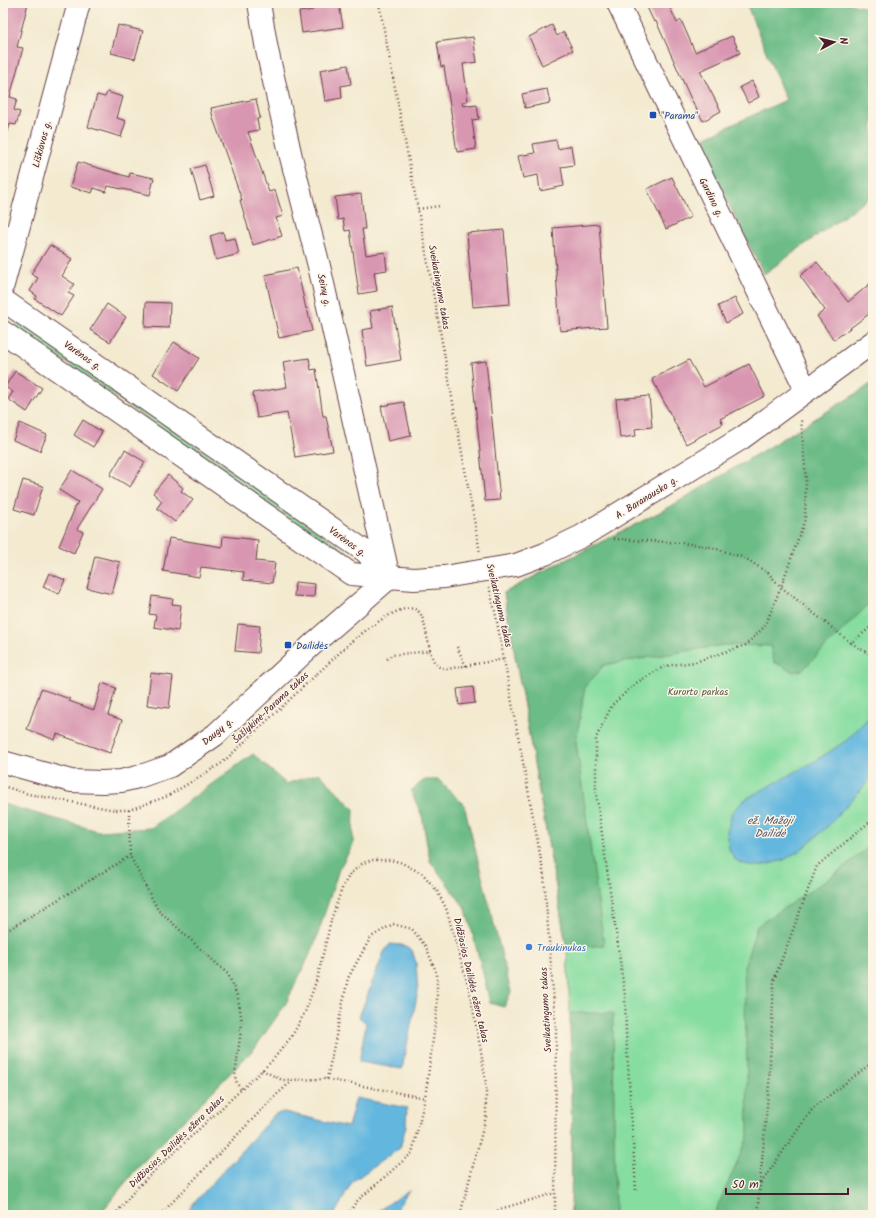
<svg xmlns="http://www.w3.org/2000/svg" width="876" height="1218" font-family="Kalam,sans-serif">
<style>
.green{fill:#86dda0;stroke:#687e66}
.forest{fill:#6cbc86;stroke:#5b6e58}
.water{fill:#63b7df;stroke:#566b85}
.building{fill:#d896b1}
.lines{fill:none;stroke-linecap:round;stroke-linejoin:round}
.minor-casing{stroke:#633d44;stroke-width:24}
.path{stroke:#633d44;stroke-width:2.5;stroke-dasharray:1 3;stroke-linecap:butt}
.minor{stroke:#fff;stroke-width:22}
.transit-dot{fill:#1a4fb4;stroke:#fcf5e5;stroke-width:1.5}
.shop-dot{fill:#3f7fe0;stroke:#fcf5e5;stroke-width:1.5}
.labels{text-anchor:middle;stroke-width:3;stroke-linejoin:round;paint-order:stroke}
.transit-label{font-size:10px;fill:#164399;stroke:#fcf5e5;text-anchor:start}
.street-label{font-size:10px;fill:#4a1f2b;stroke:#fcf5e5}
.park-label{font-size:10px;fill:#5c584e;stroke:#fcf5e5}
.shop-label{font-size:10px;fill:#366cbe;stroke:#fcf5e5;text-anchor:start}
.water-label{font-size:11px;font-style:italic;fill:#53546a;stroke:#fcf5e5}
</style>
<rect width="100%" height="100%" fill="#fcf5e5"/>
<filter id="ink" filterUnits="userSpaceOnUse"><feTurbulence type="fractalNoise" baseFrequency=".025" numOctaves="2"/><feDisplacementMap in="SourceGraphic" scale="8" xChannelSelector="R" yChannelSelector="G"/><feConvolveMatrix kernelMatrix="1 2 1 2 8 2 1 2 1" color-interpolation-filters="sRGB"/></filter>
<filter id="wash" filterUnits="userSpaceOnUse"><feTurbulence type="fractalNoise" baseFrequency=".012" numOctaves="4" result="noise"/><feDisplacementMap in="SourceGraphic" scale="16" xChannelSelector="R" yChannelSelector="G"/><feGaussianBlur stdDeviation="0.9" result="paint"/><feColorMatrix in="noise" values="0 0 0 0 0 0 0 0 0 0 0 0 0 0 0 0 0 1.4 0 .05"/><feComposite in="paint" operator="in"/></filter>
<g filter="url(#wash)">
<rect width="100%" height="100%" fill="#f3ead0"/>
<!-- green -->
<path class="green" d="M20,322L364,564L359,567L17,328V325Z
M873,382V1215H571L572,1150L570,1013L567,949L504,593L550,568L670,507L861,391Z"/>
<!-- forest -->
<path class="forest" d="M746,3H848L873,10V195L764,274L697,141L786,100Z
M873,382V599L865,608L802,670L793,672L774,662L770,646L723,645L604,665L585,687L576,742L604,945L567,949L504,593L550,568L670,507L861,391Z
M253,754L286,784L319,773L354,809L353,845L339,869L314,946L285,1005L254,1049L138,1167L99,1215H3V804L98,831L151,828Z
M424,780H439L464,805L511,992L504,1007L490,1003L484,977L466,909L430,861L422,816L411,791Z
M873,843V1215H714L748,1137L747,1071L744,967L757,926L837,873Z
M570,1013H613L615,1215H571L572,1150Z"/>
<!-- water -->
<path class="water" d="M873,713V775L860,791L827,827L802,849L784,860L761,866L747,865L735,860L729,849L727,832L732,812L744,800L815,761L847,740Z
M390,944L402,945L412,950L416,963L418,991L402,1069L359,1062L366,1023L359,1017L384,952Z
M356,1098L407,1108L406,1126L400,1148L353,1181L334,1215H186L193,1204L275,1114L284,1112L348,1127Z
M409,1190L393,1215H372Z"/>
<g id="blocks">
<!-- building -->
<path class="building" d="M3,3H28L17,47L23,48L10,97L17,99L14,110L20,112L16,125L10,124L7,135H3Z
M312,3H339L343,27L302,33L299,12L313,10Z
M645,3H668L677,23L681,20L695,52L732,36L740,53L700,71L721,111L703,121L690,97L656,21L654,22Z
M118,25L143,31L135,59L111,53Z
M552,25L557,36L564,32L573,50L542,65L529,37Z
M473,37L477,62L463,64L468,100L462,103L463,106L469,105V106L477,105L479,119L472,120L476,149L457,152L444,66L441,67L437,42Z
M348,65L351,84L341,86L342,98L325,101L320,70Z
M752,81L759,97L748,103L740,87Z
M547,89L550,103L525,108L522,94Z
M107,92L123,97L117,118L126,121L121,137L88,127L97,95L105,97Z
M256,99L260,118L257,119L259,130L248,132L269,192L275,190L283,216L276,218L282,236L253,245L240,200H242L213,118L211,108Z
M556,140L558,149L571,146L574,165L561,167L564,186L540,191L538,175L523,178L518,156L535,153L533,144Z
M78,162L129,177L130,173L154,178L150,195L108,186L106,192L94,188L92,193L70,187Z
M205,165L214,196L200,200L191,169Z
M672,177L691,217L666,229L647,189Z
M361,194L365,229H362L366,255L385,252L387,270L374,272L377,291L359,294L350,230L345,231L343,219L338,220L335,197Z
M599,224L607,327L560,331L553,228Z
M504,230L510,304L473,307L467,233Z
M223,232L225,240L235,238L239,254L216,260L210,236Z
M50,245L72,259L62,276L74,284L68,293L74,296L61,316L35,299L37,296L30,291L38,278L31,274Z
M817,262L848,302L873,281V311L834,340L817,316L825,310L800,276Z
M297,268L306,309L307,308L312,331L279,338L265,275Z
M735,298L743,314L726,323L718,306Z
M146,302L170,303L169,328L145,327Z
M107,304L126,317L110,342L90,330Z
M392,307L401,360L367,366L362,330L373,328L370,311Z
M174,342L199,358L178,391L153,374Z
M309,358L311,370L316,369L323,416H326L333,451L295,457L287,413L257,418L253,393L287,387L283,362Z
M689,360L704,387L749,364L765,396L720,419L723,424L686,444L652,379Z
M486,361L500,500L485,501L471,363Z
M15,371L42,388L27,412L8,399L13,392L5,387Z
M649,396L652,427L635,429L636,436L620,438L616,399Z
M404,402L411,436L388,441L381,406Z
M83,420L102,432L93,447L74,435Z
M20,423L47,435L40,451L13,440Z
M125,450L145,462L130,487L110,475Z
M72,470L102,489L77,529L83,532L74,553L59,546L75,508H74L78,502L59,490Z
M168,475L183,488L181,491L193,500L175,522L157,508L162,501L153,493Z
M23,480L43,486L34,515L14,509Z
M223,536L258,540L256,561L275,563L272,583L243,580L244,572L201,567L199,577L163,571L169,538L222,547Z
M95,556L120,562L112,594L87,588Z
M49,573L65,580L59,594L43,587Z
M295,582L315,584L314,597L294,596Z
M152,596L173,599L172,604L181,605L178,631L154,627L156,615L149,614Z
M238,624L260,626L258,653L235,651Z
M151,673L173,676L169,708L147,705Z
M102,683L116,688L108,715L122,720L110,753L57,734L55,740L27,729L41,689L70,699L69,701L94,710Z
M473,687L475,703L459,705L457,689Z"/>
</g>
</g>
<g filter="url(#ink)">
<use href="#blocks" fill-opacity="0" stroke="#633d44" stroke-width="1"/>
<g class="lines">
<!-- minor casing -->
<g class="minor-casing">
<path id="minor" d="M259,3L267,50L291,157L319,266L389,578
M618,3L806,390
M3,285L79,3
M3,300L366,552L388,577
M3,332L351,574L414,579L444,577L516,565L545,554L582,536L742,438L873,342
M3,762L71,781L103,782L121,781L138,777L170,766L215,735L313,644L389,578"/>
</g>
<!-- path -->
<path class="path" d="M379,3L425,247L480,553
M418,209L440,206
M614,539L683,543L711,547L745,558L768,573L781,587L851,643L873,625
M489,587L495,611L544,876L556,1030L555,1215
M851,643L873,656
M457,647L466,666
M387,659L392,655L430,651
M3,786L28,794L115,810H129L168,796L222,763L350,643C361,634 405,597 419,612C424,617 426,633 428,641C430,650 431,660 438,666C440,668 444,668 447,669L504,659
M129,810L130,856L158,910L228,974L238,998L242,1022L235,1076L237,1084L241,1089
M3,933L130,856
M262,1070L282,1080L327,1079L425,1098L412,1153L356,1202L348,1215
M327,1079L348,978L371,937L393,924L412,929L426,947L437,974V1010L425,1098
M761,1183L813,1108L873,1062
M636,1190L626,1033L625,996L596,792V738L612,705L636,683L665,666L695,662L746,645L765,626L781,587L805,519L806,480L801,418
M115,1215L134,1191L153,1172L271,1062L292,1036L305,1012L317,979L332,917L343,886L350,874L363,863L372,860H390L400,862L423,874L437,891L446,908L469,989L481,1051L486,1084V1117L460,1215
M160,1215L273,1098L293,1080
M491,1215L500,1209L555,1193
M757,1215L769,1084L774,980L817,866L873,819"/>
<!-- minor -->
<use href="#minor" class="minor"/>
</g>
</g>
<!-- markers -->
<g class="transit-dot">
<rect x="649" y="111" width="8" height="8" rx="2"/>
<rect x="284" y="641" width="8" height="8" rx="2"/>
</g>
<circle class="shop-dot" cx="529" cy="947" r="4"/>
<g class="labels">
<!-- transit labels -->
<g class="transit-label">
<text x="661" y="119">"Parama"</text>
<text x="296" y="649">Dailidės</text>
</g>
<!-- street labels -->
<g class="street-label">
<text transform="translate(41 144) rotate(-75)" y="4">Liškiavos g.</text>
<text transform="translate(712 197) rotate(64)" y="4">Gardino g.</text>
<text transform="translate(440 287) rotate(80)" y="4">Sveikatingumo takas</text>
<text transform="translate(325 290) rotate(78)" y="4">Seinų g.</text>
<text transform="translate(83 355) rotate(35)" y="4">Varėnos g.</text>
<text transform="translate(646 497) rotate(-32)" y="4">A. Baranausko g.</text>
<text transform="translate(348 541) rotate(36)" y="4">Varėnos g.</text>
<text transform="translate(500 605) rotate(77)" y="4">Sveikatingumo takas</text>
<text transform="translate(270 707) rotate(-43)" y="4">Šašlykinė-Parama takas</text>
<text transform="translate(217 731) rotate(-40)" y="4">Daugų g.</text>
<text transform="translate(472 980) rotate(77)" y="4">Didžiosios Dailidės ežero takas</text>
<text transform="translate(545 1010) rotate(-93)" y="4">Sveikatingumo takas</text>
<text transform="translate(176 1141) rotate(-44)" y="4">Didžiosios Dailidės ežero takas</text>
</g>
<!-- park labels -->
<g class="park-label">
<text x="698" y="695">Kurorto parkas</text>
</g>
<!-- shop labels -->
<g class="shop-label">
<text x="537" y="951">Traukinukas</text>
</g>
<!-- water labels -->
<g class="water-label">
<text x="770" y="824">ež. Mažoji<tspan x="770" dy="13">Dailidė</tspan></text>
</g>
</g>
<!-- margin -->
<rect width="876" height="1218" fill="none" stroke="#fcf5e5" stroke-width="16"/>
<!-- north arrow -->
<g transform="translate(834 42) rotate(83)" stroke="#fcf5e5" stroke-width="3" paint-order="stroke">
<path d="M0-3L7 15L0 10L-7 15Z" fill="#4a1f2b"/>
<text y="-6" font-size="11" font-weight="bold" text-anchor="middle" fill="#4a1f2b">N</text>
</g>
<!-- scale -->
<path d="M726 1188v6h122v-6" fill="none" stroke="#4a1f2b" stroke-width="2"/>
<text x="732" y="1188" font-size="12" fill="#4a1f2b" stroke="#fcf5e5" stroke-width="3" paint-order="stroke">50 m</text>
</svg>
